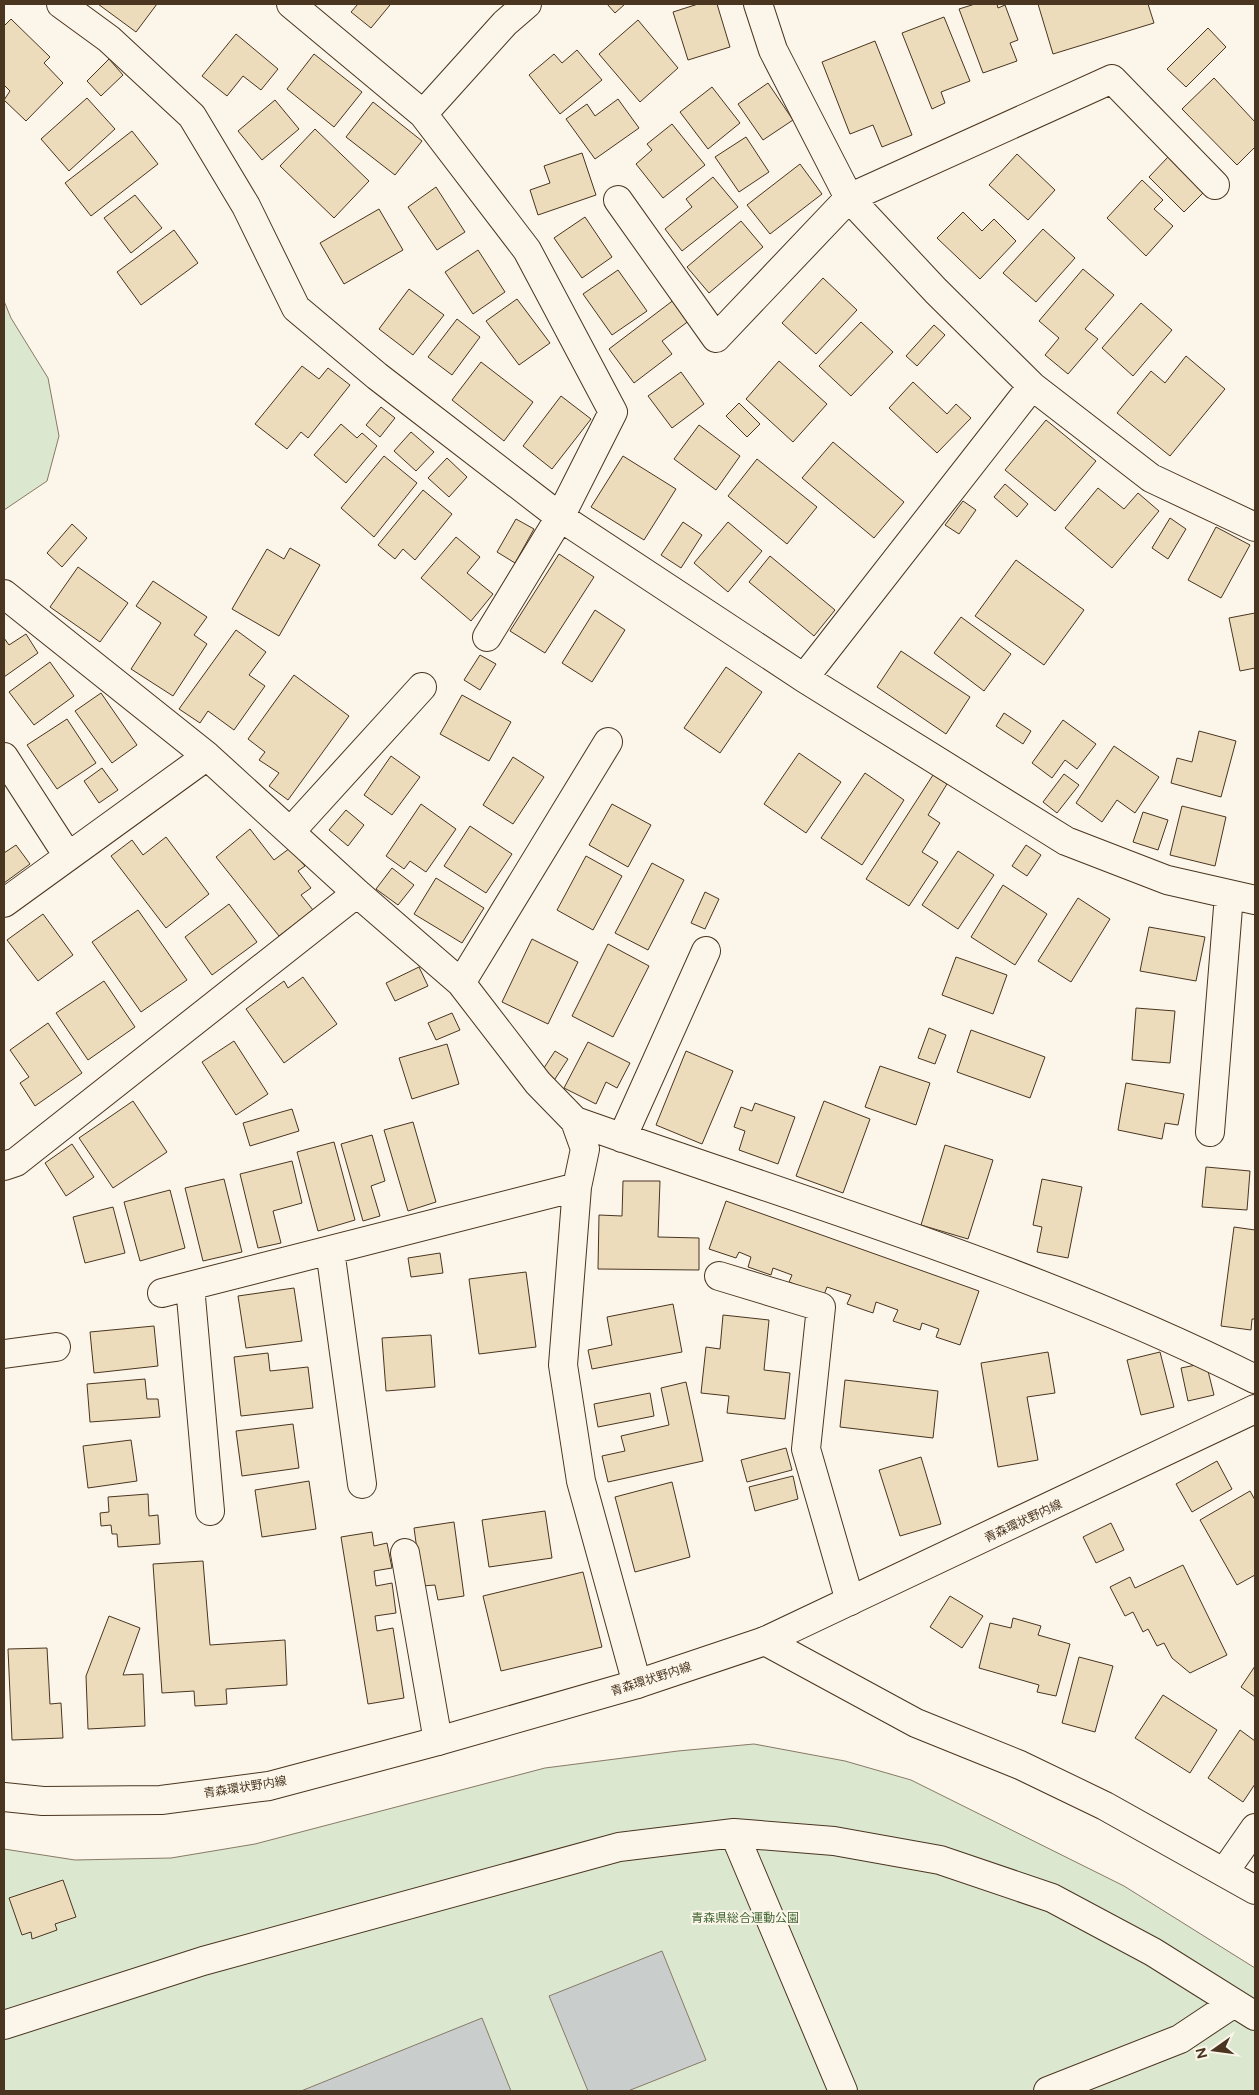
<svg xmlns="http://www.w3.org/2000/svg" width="1259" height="2095" font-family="Figtree,'Noto Sans JP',sans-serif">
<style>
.green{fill:#dce7d0;stroke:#887966}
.water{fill:#c9cecd;stroke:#887966}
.building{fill:#ecdcbc;stroke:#4a3520}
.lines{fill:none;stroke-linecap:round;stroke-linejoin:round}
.minor-casing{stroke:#4a3520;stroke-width:30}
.major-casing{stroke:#4a3520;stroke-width:30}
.minor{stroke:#fbf6e9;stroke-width:28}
.major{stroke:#fbf6e9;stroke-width:28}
.labels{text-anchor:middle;stroke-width:4;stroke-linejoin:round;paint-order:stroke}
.street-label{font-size:12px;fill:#4a3520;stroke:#fbf6e9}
.park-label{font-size:12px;fill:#436837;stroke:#fbf6e9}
</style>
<rect width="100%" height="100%" fill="#fbf6e9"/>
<!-- green -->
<path class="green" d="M4,301L11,318L48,378L59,436L47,481L4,510Z
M754,1744L845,1761L911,1780L1124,1886L1255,1968V2091H4V1849L75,1860L171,1858L255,1844L545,1768L678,1751Z"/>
<!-- water -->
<path class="water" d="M662,1951L706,2060L628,2091H588L549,1996Z
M482,2018L511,2091H301Z"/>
<!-- building -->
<path class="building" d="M98,4H157L136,32Z
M358,4H388L390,5L371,28L351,12Z
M607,4H625L615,13Z
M698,4H717L730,47L688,60L673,12Z
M975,4H997L998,8L1005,5L1018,40L1010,43L1017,61L983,73L959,9Z
M1038,4H1148L1154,23L1053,54Z
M944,17L970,81L941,92L945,103L932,109L902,33Z
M11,19L50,57L44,63L63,83L26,121L4,100L10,91L4,85V26Z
M638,20L678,68L640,102L599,54Z
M1208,28L1226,47L1186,87L1167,69Z
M236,34L278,69L261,90L243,76L227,96L202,76Z
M875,41L912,135L882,147L873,125L850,134L822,62Z
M577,50L602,80L560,114L529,75L554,54L562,63Z
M314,54L362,92L334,127L287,89Z
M109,59L123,75L101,96L87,81Z
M1214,78L1255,122V147L1237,165L1182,109Z
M768,83L793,120L763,140L738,104Z
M712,87L740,123L708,149L680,112Z
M87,98L115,129L69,171L41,139Z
M618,99L639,128L595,159L566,119L587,104L595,116Z
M275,100L299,129L262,160L238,131Z
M373,102L422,141L395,175L346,137Z
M672,124L705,165L663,198L636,164L652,150L647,144Z
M315,129L369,181L334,218L280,166Z
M132,131L158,164L91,216L65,183Z
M746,137L769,172L739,192L715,157Z
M582,153L596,195L538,215L530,190L550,183L544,166Z
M1017,154L1055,190L1028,220L989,185Z
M1168,157L1203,193L1184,212L1149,177Z
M800,164L822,194L770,234L747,205Z
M713,177L738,207L682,251L665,229L692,207L686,199Z
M1142,180L1163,200L1154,209L1173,226L1146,256L1107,218Z
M436,187L465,232L437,250L408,207Z
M135,195L162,228L131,253L104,218Z
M379,209L403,250L344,284L320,243Z
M963,212L982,231L994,219L1016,241L980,279L937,238Z
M585,217L612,257L582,278L554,238Z
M741,221L763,247L709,293L687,267Z
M1043,229L1075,258L1036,302L1003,273Z
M174,230L198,263L141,305L117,272Z
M478,250L505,292L473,314L445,272Z
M1083,269L1114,295L1085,329L1098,339L1068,374L1045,355L1059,338L1039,321Z
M618,270L647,311L612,335L583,294Z
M823,278L857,310L816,354L782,323Z
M409,289L444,315L413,355L379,329Z
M517,299L550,343L519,365L486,321Z
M675,299L690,320L662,341L672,354L634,383L609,349Z
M1141,303L1172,330L1133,376L1102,348Z
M457,319L480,337L452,375L428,357Z
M861,322L893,352L851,396L819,366Z
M934,325L945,335L917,366L906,356Z
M1186,356L1225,389L1170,456L1117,413L1151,371L1165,383Z
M779,361L827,404L793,442L746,399Z
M481,362L533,402L504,441L452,400Z
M302,366L319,379L328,368L350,385L308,438L301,432L287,449L255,424Z
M681,372L704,404L672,428L648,396Z
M913,382L947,414L956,404L971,418L937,453L889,408Z
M561,396L591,419L552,469L523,446Z
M739,403L760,424L747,437L726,416Z
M381,407L395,418L380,437L366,425Z
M1046,420L1096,461L1055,511L1005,470Z
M341,424L357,438L362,433L377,446L346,483L314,455Z
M699,425L740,456L716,490L674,459Z
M411,432L434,452L416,471L394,451Z
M833,442L904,502L874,538L802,478Z
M384,456L417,483L374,537L341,508Z
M623,456L676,489L644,540L591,507Z
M447,458L467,477L449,497L428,478Z
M757,459L817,507L787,544L728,496Z
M1005,484L1028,504L1017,517L994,497Z
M1098,488L1124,509L1138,493L1159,511L1112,568L1065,528Z
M423,490L452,514L415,560L403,549L395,559L378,545Z
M963,501L976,510L959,534L945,525Z
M1170,518L1186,529L1168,559L1152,548Z
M516,519L534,529L515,563L497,552Z
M683,522L702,535L681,568L661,555Z
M728,522L762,551L728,592L694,563Z
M72,524L87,538L62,567L47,553Z
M1216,527L1250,545L1221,598L1188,580Z
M456,537L480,557L467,573L493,594L471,621L421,578Z
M290,548L320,565L279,636L232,609L267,549L284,559Z
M559,554L594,577L545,653L510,631Z
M770,556L835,610L814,636L749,582Z
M1016,560L1084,610L1044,665L975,616Z
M78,567L128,603L100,642L50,607Z
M153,581L207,617L194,635L207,644L173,696L131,669L161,623L136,606Z
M595,610L625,630L592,682L562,663Z
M1255,613V668L1240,671L1229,618Z
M961,617L1011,654L984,691L934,653Z
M236,630L266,652L249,675L265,686L234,730L208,711L200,723L179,709Z
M26,634L38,653L4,677V638L9,645Z
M901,651L970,697L946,734L877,687Z
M480,655L496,664L480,690L464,680Z
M50,662L74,696L34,725L9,692Z
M726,667L762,692L720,753L684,728Z
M294,675L349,716L288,800L269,786L279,773L259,760L265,752L248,739Z
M101,693L137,745L112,763L75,711Z
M462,695L511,722L489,761L440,734Z
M1004,713L1031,731L1023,744L996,726Z
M67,719L96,763L57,789L27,745Z
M1063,720L1096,744L1077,769L1065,760L1052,778L1032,763Z
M1199,731L1236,741L1221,797L1171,783L1177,758L1192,762Z
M1114,746L1159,777L1135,813L1117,800L1102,822L1076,803Z
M799,753L841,782L806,833L764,804Z
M391,756L420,777L392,815L364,795Z
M513,757L544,777L513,824L483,805Z
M102,768L118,790L99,803L84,781Z
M865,773L904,800L862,865L821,838Z
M1064,774L1079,785L1057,813L1043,802Z
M933,775L947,784L928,815L940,823L922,852L938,862L909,906L866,879Z
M421,804L456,829L426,872L410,861L404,869L386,856Z
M612,804L651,825L628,867L589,845Z
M1182,806L1226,817L1215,866L1170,855Z
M346,810L364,825L348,846L329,830Z
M1143,812L1168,820L1158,850L1133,842Z
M470,826L512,854L486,893L444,866Z
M250,829L274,860L290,848L305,866L298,871L311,888L301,895L313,910L279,936L216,857Z
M166,837L209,894L166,928L111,856L132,840L143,855Z
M16,845L30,864L4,883V853Z
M1026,845L1041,855L1027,876L1012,866Z
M958,851L994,875L958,929L922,905Z
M586,856L622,876L593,930L557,910Z
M652,863L684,880L648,950L615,933Z
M392,868L414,885L398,905L376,889Z
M436,878L484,908L462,943L414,914Z
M1003,885L1047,914L1015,965L971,937Z
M705,892L719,899L705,929L691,923Z
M1078,898L1110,919L1071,982L1038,961Z
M229,904L257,942L212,975L185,937Z
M138,910L187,980L141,1012L92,942Z
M43,914L73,955L38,981L7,940Z
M1149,927L1205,937L1196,981L1140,971Z
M532,939L578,962L548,1024L502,1002Z
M608,944L649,966L613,1037L572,1016Z
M956,957L1007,975L993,1014L942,995Z
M419,967L428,986L395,1001L386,983Z
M303,977L337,1024L284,1063L246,1009L284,981L288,988Z
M104,981L135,1027L88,1060L56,1013Z
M1136,1008L1175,1011L1170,1063L1132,1060Z
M452,1013L460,1030L436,1040L428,1023Z
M48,1023L82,1073L35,1106L20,1083L29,1077L10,1050Z
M929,1028L946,1035L935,1064L918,1058Z
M971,1030L1045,1057L1030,1098L957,1072Z
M234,1041L268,1094L236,1115L202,1062Z
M588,1042L630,1063L617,1088L606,1082L596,1104L564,1088Z
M447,1044L459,1084L412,1099L399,1058Z
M555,1051L568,1059L553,1082L540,1074Z
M686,1051L733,1071L702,1144L656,1125Z
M880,1066L930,1083L916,1125L865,1107Z
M1126,1083L1184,1094L1178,1125L1165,1123L1162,1139L1118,1130Z
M133,1101L167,1152L113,1188L79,1138Z
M824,1101L870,1119L843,1193L796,1176Z
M755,1103L795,1117L778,1164L739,1150L745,1131L734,1127L741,1107L752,1111Z
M292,1109L299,1131L250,1146L243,1123Z
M413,1122L436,1202L408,1211L384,1130Z
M372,1135L385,1181L371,1186L380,1216L363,1221L341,1144Z
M334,1142L355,1220L318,1231L297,1152Z
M72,1144L94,1177L66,1196L45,1163Z
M945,1145L993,1160L968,1239L921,1225Z
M292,1161L302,1203L273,1211L281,1243L258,1248L240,1174Z
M1206,1167L1250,1171L1247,1210L1202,1207Z
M224,1179L242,1252L203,1261L185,1188Z
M1042,1179L1082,1187L1068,1258L1037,1252L1042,1227L1033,1225Z
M623,1181H660L658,1237L699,1238V1270L598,1269L599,1215L622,1216Z
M170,1190L185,1248L140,1261L124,1202Z
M726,1201L979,1291L960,1345L936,1337L939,1329L922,1323L920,1330L893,1321L898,1310L876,1302L873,1313L847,1304L851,1295L827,1287L824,1295L789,1282L792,1275L773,1268L771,1275L748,1267L751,1257L739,1252L736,1258L709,1249Z
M113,1207L125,1253L85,1263L73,1217Z
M1234,1227L1255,1230V1319H1252L1251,1330L1221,1326Z
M440,1253L443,1273L411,1277L408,1258Z
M526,1272L536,1347L479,1354L469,1279Z
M294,1288L302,1341L246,1348L238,1296Z
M673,1304L682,1352L592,1369L588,1350L612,1345L607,1317Z
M723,1315L769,1320L764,1370L790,1373L785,1419L727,1413L729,1396L701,1393L706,1347L720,1349Z
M154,1326L158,1366L94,1373L90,1332Z
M431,1335L435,1387L386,1391L382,1338Z
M1048,1352L1055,1393L1027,1397L1038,1460L998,1467L981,1363Z
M1160,1352L1174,1407L1141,1415L1127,1360Z
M268,1353L270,1371L308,1367L313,1408L241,1416L234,1357Z
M1206,1363L1214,1395L1188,1401L1181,1368Z
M145,1379L147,1399H158L160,1417L90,1422L87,1384Z
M845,1380L938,1391L933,1438L840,1427Z
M686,1382L703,1461L608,1482L602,1456L625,1451L621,1436L669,1425L661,1388Z
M650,1393L654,1416L598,1427L594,1404Z
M293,1424L299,1468L242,1476L236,1431Z
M131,1440L137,1481L88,1488L83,1446Z
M786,1448L792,1470L747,1482L741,1460Z
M921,1457L941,1524L900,1536L879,1470Z
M1217,1461L1232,1489L1192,1512L1176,1484Z
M793,1476L798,1499L755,1511L749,1487Z
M309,1481L316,1529L262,1537L255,1490Z
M672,1482L690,1557L635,1572L615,1497Z
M1250,1491L1255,1500V1575L1237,1585L1200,1520Z
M148,1494L149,1516L158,1515L160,1544L118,1547L117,1534H112L111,1525L101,1526L100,1513L109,1512L108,1497Z
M545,1511L552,1558L489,1567L482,1520Z
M454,1522L464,1596L438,1600L435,1585L422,1586L414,1528Z
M1111,1523L1124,1550L1096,1563L1083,1537Z
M372,1532L374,1546L387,1543L392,1568L374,1571L376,1586L392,1583L396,1613L375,1616L377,1631L393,1628L404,1698L368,1704L341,1537Z
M203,1561L210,1645L285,1640L287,1685L226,1689L227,1704L195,1706L194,1691L162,1693L153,1564Z
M1183,1565L1227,1655L1190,1673L1172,1658L1164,1643L1157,1646L1148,1629L1143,1632L1133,1612L1125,1616L1110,1587L1130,1577L1135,1588Z
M583,1572L602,1647L501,1671L483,1596Z
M950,1596L983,1616L962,1648L930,1627Z
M109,1616L140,1628L123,1675L143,1674L145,1726L88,1729L86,1676Z
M1013,1618L1041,1626L1038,1635L1070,1644L1056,1696L1037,1692L1039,1685L979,1668L990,1623L1011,1628Z
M47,1648L50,1704L61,1703L63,1738L12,1740L8,1649Z
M1079,1657L1113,1666L1095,1732L1062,1723Z
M1255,1666V1697L1241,1687Z
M1163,1695L1217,1730L1190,1773L1135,1738Z
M1240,1730L1255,1741V1784L1243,1802L1208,1778Z
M63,1880L76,1917L55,1924L57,1930L32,1939L31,1932L22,1935L9,1898Z"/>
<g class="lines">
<!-- minor casing -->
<g class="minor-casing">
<path id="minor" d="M61,4L109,39L192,116L246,206L296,308L377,376L560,517L804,678L1066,841L1167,880L1255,900
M291,4L423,114
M758,4L773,50L849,198L936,291L1032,386L1151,478L1255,527
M618,200L716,338L849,198L1112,79L1215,185
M4,594L207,756L357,893L461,983L538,1083L575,1121C803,1202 1038,1270 1255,1379
M487,637L560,517L613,412L527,250L423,114L505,23L527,4
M804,678L1032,386
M4,757L68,856
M291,831L422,687
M4,903L207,756
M461,983L608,742
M1210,1132L1229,895
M622,1138L706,951
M4,1166L16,1162L357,893
M577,1187L563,1365L581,1481L637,1684
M330,1250L362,1484
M719,1276L821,1307L806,1449L850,1601
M190,1286L210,1511
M162,1293L577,1187L585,1149L575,1121
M4,1354L56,1347
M405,1553L438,1741
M765,1641L916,1723L1020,1765L1105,1806L1255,1890
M734,1833L843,2091
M1225,1871L1255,1828
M4,2025L203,1961L619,1847L734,1833L834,1841L940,1860L1052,1898L1153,1952L1255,2016
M1048,2091L1180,2039L1234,2003"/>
</g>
<!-- major casing -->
<g class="major-casing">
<path id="major" d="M4,1797L43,1801L161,1800L269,1786L438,1741L637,1684L765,1641L1255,1409"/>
</g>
<!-- minor -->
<use href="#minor" class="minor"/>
<!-- major -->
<use href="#major" class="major"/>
</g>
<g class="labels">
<!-- street labels -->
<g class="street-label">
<text transform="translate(1023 1521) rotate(-25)" y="4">青森環状野内線</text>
<text transform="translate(651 1679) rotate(-18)" y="4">青森環状野内線</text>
<text transform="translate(245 1787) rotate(-9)" y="4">青森環状野内線</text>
</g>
<!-- park labels -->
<g class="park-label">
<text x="745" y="1922">青森県総合運動公園</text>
</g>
</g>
<!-- border -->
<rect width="1259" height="2095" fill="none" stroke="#4a3520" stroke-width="10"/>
<!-- north arrow -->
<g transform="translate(1214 2050) rotate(256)" stroke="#fbf6e9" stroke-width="4" paint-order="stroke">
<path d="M0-4L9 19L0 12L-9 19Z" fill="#4a3520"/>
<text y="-8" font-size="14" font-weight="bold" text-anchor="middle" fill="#4a3520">N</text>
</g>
</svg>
